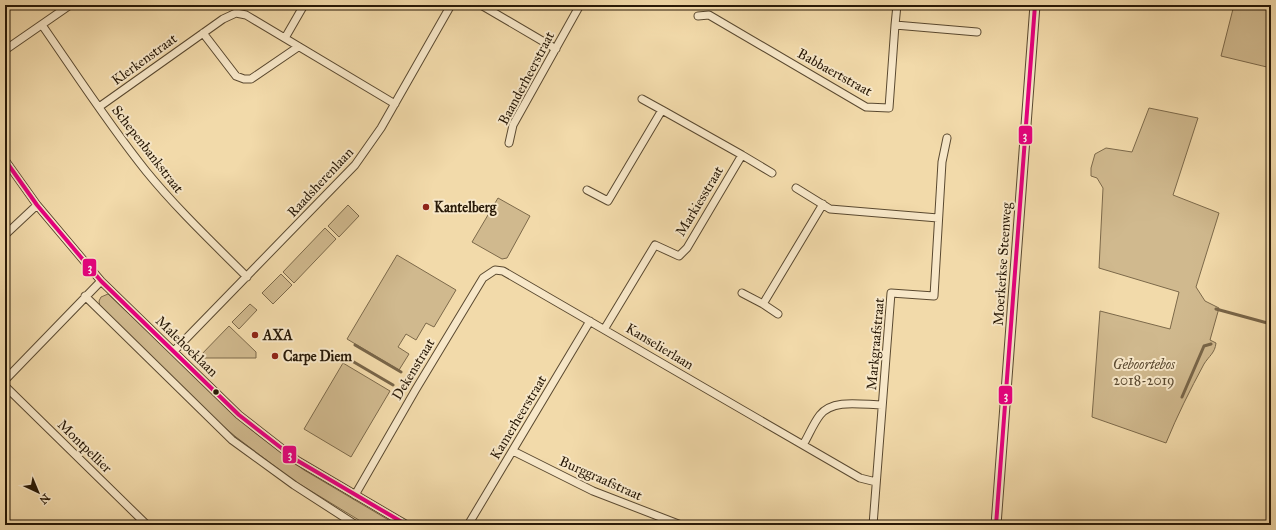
<svg xmlns="http://www.w3.org/2000/svg" width="1276" height="530" font-family="'IM FELL Great Primer',serif">
<style>
.green{fill:#d0b98e;stroke:#7c694a}
.lines{fill:none;stroke-linecap:round;stroke-linejoin:round}
.stream{stroke:#786548;stroke-width:3}
.minor-casing{stroke:#5a4930;stroke-width:9}
.tertiary-casing{stroke:#5a4930;stroke-width:11}
.minor{stroke:#f7e7c8;stroke-width:7}
.tertiary{stroke:#f7e7c8;stroke-width:9}
.bus-1-casing{stroke:#f7e7c8;stroke-width:7}
.bus-1{stroke:#e6007e;stroke-width:4}
.poi-dot{fill:#8f2418;stroke:#f7e7c8;stroke-width:1.5}
.bus-dot{fill:#281907;stroke:#f7e7c8;stroke-width:1.5}
.labels{text-anchor:middle;stroke-width:4;stroke-linejoin:round;paint-order:stroke}
.street-label{font-size:14px;fill:#281907;stroke:#f7e7c8}
.poi-label{font-size:14px;font-weight:bold;fill:#281907;stroke:#f7e7c8;text-anchor:start}
.park-label{font-size:14px;font-style:italic;fill:#5a4930;stroke:#f7e7c8}
.line-badge{stroke:#f7e7c8;stroke-width:1.5}
.badge-label{font-size:11px;text-anchor:middle;font-weight:bold;fill:#fff}
</style>
<rect width="100%" height="100%" fill="#f2daaa"/>
<filter id="stains"><feTurbulence type="fractalNoise" baseFrequency=".005" numOctaves="4"/><feColorMatrix values="0 0 0 0 .2 0 0 0 0 .09 0 0 0 0 .02 0 0 0 .5 -.17"/></filter>
<radialGradient id="worn" r=".72"><stop offset=".6" stop-color="#630" stop-opacity="0"/><stop offset="1" stop-color="#630" stop-opacity=".3"/></radialGradient>
<!-- green -->
<path class="green" d="M1234,5H1250L1271,10V68L1221,56Z
M1149,108L1198,118L1173,195L1219,213L1196,287L1205,301L1219,308L1210,340L1216,343C1215,353 1209,356 1204,364C1190,390 1177,416 1166,443L1092,417L1100,311L1170,329L1179,292L1099,268L1103,188L1097,178L1091,176V168L1095,154L1106,148L1132,152Z
M498,198L530,216L507,258L502,259L472,242Z
M348,205L359,216L339,237L328,226Z
M325,228L336,239L294,283L283,272Z
M397,255L456,290L434,327L426,323L416,340L406,334L398,347L409,354L399,370L347,339Z
M281,274L292,285L273,304L262,293Z
M108,294L249,428L304,470L397,525H367L293,480L236,437L211,416L100,307L99,301L101,297Z
M250,304L257,310L239,329L232,322Z
M229,326L256,352V358H198Z
M343,363L390,391L351,457L304,429Z"/>
<g class="lines">
<!-- stream -->
<path class="stream" d="M1216,309L1271,324
M355,345L401,372
M347,358L393,385
M1182,397L1204,346L1211,344"/>
<!-- minor casing -->
<g class="minor-casing">
<path id="minor" d="M481,5L556,49
M897,5L895,25L977,32
M1269,5L1271,6
M698,16L709,15L866,107L889,108L895,25
M42,25C76,74 109,125 146,171C177,209 213,243 247,277
M203,33L236,76L244,79H251L298,47
M285,38L304,5
M5,50L70,5
M99,107L223,19L236,13L246,15L395,104
M662,110L742,155
M509,143L513,125L580,5
M5,160L37,205L101,281L239,415L298,461L407,525
M796,188L830,209L938,218
M587,190L608,201L662,110L642,99
M5,235L37,205
M742,293L763,304
M85,296L232,440L294,485L356,525
M778,314L763,304L823,204
M605,328L655,245L679,256L687,248L742,155L772,173
M174,351L355,165L381,128L451,5
M5,380L101,281
M5,386L147,525
M803,445C809,435 813,424 820,415C833,398 864,405 882,405
M513,451L593,491L681,525
M355,495L416,389L483,278L495,270L503,271L860,478L876,482
M5,522L8,525
M468,525L590,321
M873,525L891,293L934,296L942,162L947,138"/>
</g>
<!-- tertiary casing -->
<g class="tertiary-casing">
<path id="tertiary" d="M996,525L1035,5"/>
</g>
<!-- minor -->
<use href="#minor" class="minor"/>
<!-- tertiary -->
<use href="#tertiary" class="tertiary"/>
<!-- bus-1 casing -->
<g class="bus-1-casing">
<path id="bus-1" d="M5,160L37,205L101,281L239,415L298,461L407,525
M996,525L1035,5"/>
</g>
<!-- bus-1 -->
<use href="#bus-1" class="bus-1"/>
</g>
<!-- markers -->
<g class="poi-dot">
<circle cx="426" cy="207" r="4"/>
<circle cx="255" cy="335" r="4"/>
<circle cx="275" cy="356" r="4"/>
</g>
<circle class="bus-dot" cx="216" cy="392" r="3.5"/>
<g class="labels">
<!-- street labels -->
<g class="street-label">
<text transform="translate(144 59) rotate(-36)" y="5">Klerkenstraat</text>
<text transform="translate(835 72) rotate(29)" y="5">Babbaertstraat</text>
<text transform="translate(526 78) rotate(-62)" y="5">Baanderheerstraat</text>
<text transform="translate(148 149) rotate(52)" y="5">Schepenbankstraat</text>
<text transform="translate(320 182) rotate(-47)" y="5">Raadsherenlaan</text>
<text transform="translate(699 201) rotate(-59)" y="5">Markiesstraat</text>
<text transform="translate(1002 264) rotate(-86)" y="5">Moerkerkse Steenweg</text>
<text transform="translate(875 344) rotate(-85)" y="5">Markgraafstraat</text>
<text transform="translate(187 346) rotate(44)" y="5">Malehoeklaan</text>
<text transform="translate(660 346) rotate(31)" y="5">Kanselierlaan</text>
<text transform="translate(413 369) rotate(-59)" y="5">Dekenstraat</text>
<text transform="translate(518 417) rotate(-59)" y="5">Kamerheerstraat</text>
<text transform="translate(85 446) rotate(44)" y="5">Montpellier</text>
<text transform="translate(601 478) rotate(24)" y="5">Burggraafstraat</text>
</g>
<!-- poi labels -->
<g class="poi-label">
<text x="434" y="212">Kantelberg</text>
<text x="263" y="340">AXA</text>
<text x="283" y="361">Carpe Diem</text>
</g>
<!-- park labels -->
<g class="park-label">
<text x="1144" y="369">Geboortebos<tspan x="1144" dy="16">2018-2019</tspan></text>
</g>
</g>
<g class="line-badge">
<rect x="1018" y="125" width="15" height="20" rx="4" fill="#e6007e"/>
<rect x="82" y="258" width="15" height="19" rx="4" fill="#e6007e"/>
<rect x="998" y="385" width="15" height="20" rx="4" fill="#e6007e"/>
<rect x="282" y="445" width="15" height="19" rx="4" fill="#e6007e"/>
</g>
<g class="badge-label">
<text x="1025" y="139">3</text>
<text x="90" y="271">3</text>
<text x="1006" y="399">3</text>
<text x="290" y="458">3</text>
</g>
<!-- margin -->
<rect width="1276" height="530" fill="none" stroke="#f2daaa" stroke-width="20"/>
<rect x="6" y="6" width="1264" height="518" fill="none" stroke="#281907" stroke-width="2"/>
<rect x="10" y="10" width="1256" height="510" fill="none" stroke="#281907"/>
<!-- north arrow -->
<g transform="translate(38 492) rotate(136)" stroke="#f7e7c8" stroke-width="3" paint-order="stroke">
<path d="M0-3L7 15L0 10L-7 15Z" fill="#281907"/>
<text y="-6" font-size="11" font-weight="bold" text-anchor="middle" fill="#281907">N</text>
</g>
<rect width="100%" height="100%" filter="url(#stains)"/>
<rect width="100%" height="100%" fill="url(#worn)"/>
</svg>
